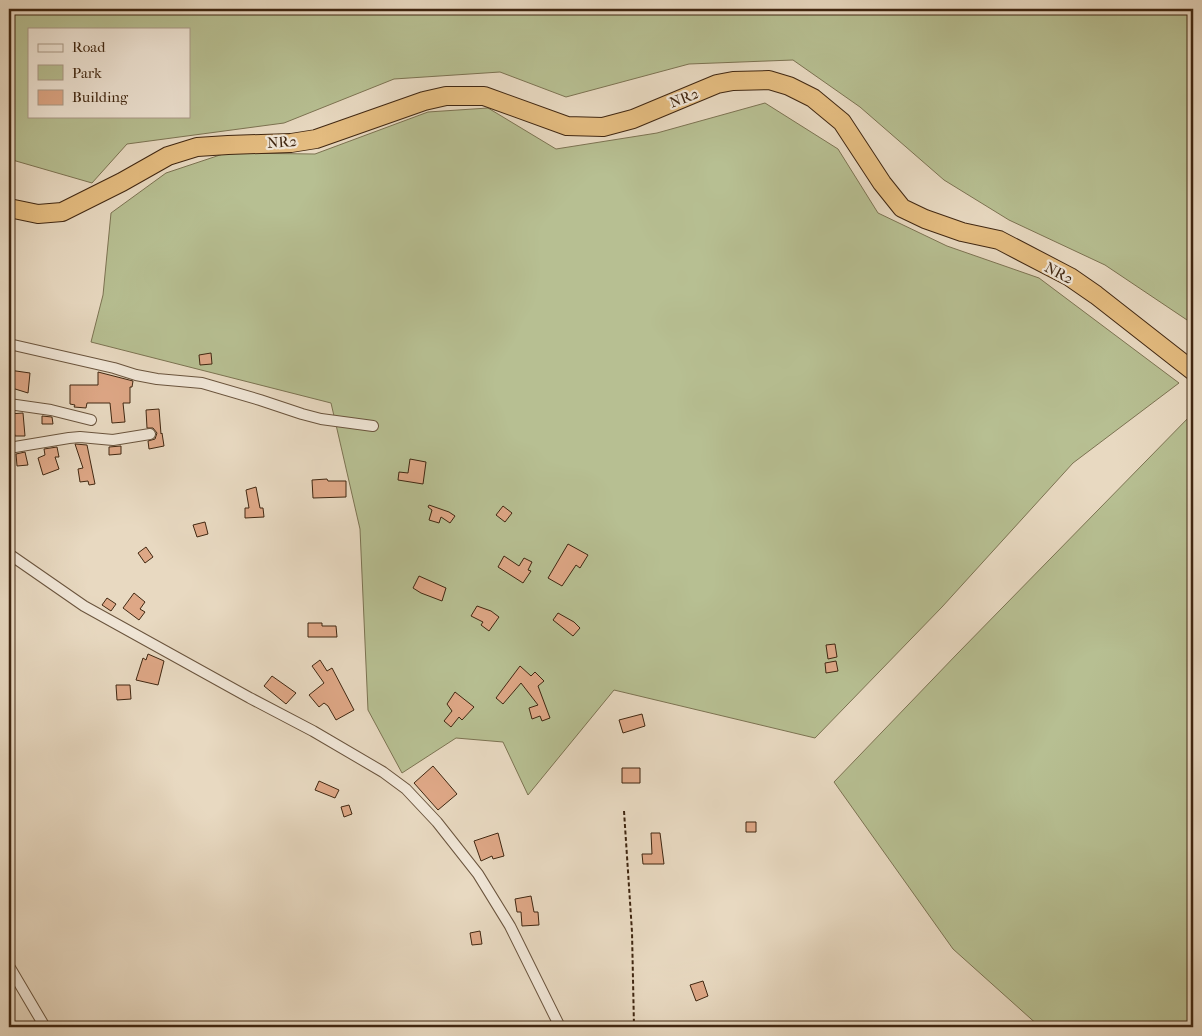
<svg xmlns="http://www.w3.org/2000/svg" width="1202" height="1036" font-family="'IM FELL French Canon',serif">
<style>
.green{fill:#b7bf92;stroke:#7c7352;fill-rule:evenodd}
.building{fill:#dea786;stroke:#402711}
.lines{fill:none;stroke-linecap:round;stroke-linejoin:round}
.street-casing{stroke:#6a543d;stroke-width:12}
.highway-casing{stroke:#402711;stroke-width:20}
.path{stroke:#402711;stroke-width:2;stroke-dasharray:4 2.5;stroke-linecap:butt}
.street{stroke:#f0e6d7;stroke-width:10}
.highway{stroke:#e4bc80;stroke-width:18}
.labels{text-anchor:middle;stroke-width:4.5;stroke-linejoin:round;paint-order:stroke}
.street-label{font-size:15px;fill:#402711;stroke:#f0e6d7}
</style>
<rect width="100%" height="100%" fill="#e8d9c1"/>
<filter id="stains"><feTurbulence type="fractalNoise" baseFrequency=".004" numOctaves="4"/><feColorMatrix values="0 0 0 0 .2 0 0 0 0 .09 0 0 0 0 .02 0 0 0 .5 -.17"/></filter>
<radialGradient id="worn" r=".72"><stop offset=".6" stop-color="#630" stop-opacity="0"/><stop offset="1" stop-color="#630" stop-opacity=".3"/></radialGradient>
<!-- green -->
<path class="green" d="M9,9H1193V324L1105,265L1009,220L944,180L860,107L793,60L689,64L566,97L500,72L394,79L284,123L127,144L92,183L9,159ZM29,29H189V116H29Z
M765,103L838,149L878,213L947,246L1039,278L1179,383L1073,463L942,607L815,738L614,690L528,795L503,742L456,738L402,773L368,710L360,529L331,403L91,342L103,295L111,213L166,173L226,153L315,154L428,112L488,108L556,149L657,133Z
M1193,413V1027H1040L953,949L834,782L957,654Z"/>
<!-- building -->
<path class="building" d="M211,353L212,364L200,365L199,355Z
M9,370L30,373L28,393L12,388Z
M98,372L133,381L132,387H130V403H123L125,422L112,423L110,403H87L86,408L74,407L75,405L70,404V385H98Z
M159,409L161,434L162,433L164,446L149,449L148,441L155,439L157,433L153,428H147L146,410Z
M23,413L25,436H15L14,431H9V414Z
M42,416L52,417L53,424H42Z
M75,444L87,445L95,484L89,485L88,481L80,482L78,469L83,468Z
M121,446V454L109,455V447Z
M57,447L59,457H55L59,469L43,475L38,458L45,455L44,449Z
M25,452L28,465L17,466L16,454Z
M410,459L426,462L423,484L398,480L399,472L408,473Z
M327,479L328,481H346V497L313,498L312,480Z
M256,487L260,508H263L264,517L245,518V508H249L246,490Z
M429,505L449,512L455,516L450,523L441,517L439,523L429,520L432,510L428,507Z
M503,506L512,513L505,522L496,515Z
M205,522L208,534L197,537L193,525Z
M568,544L588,555L580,568L576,565L562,586L548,578Z
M146,547L153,557L145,563L138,553Z
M504,556L519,566L524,558L532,562L528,570L531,571L523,583L498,567Z
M419,576L446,588L442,601L421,593L413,588Z
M134,593L145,602L140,609L145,612L139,620L123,608Z
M107,598L116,604L111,611L102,605Z
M477,606L491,611L499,617L489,631L481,625L483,622L471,616Z
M558,613L574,622L580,628L573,636L553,620Z
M308,623H322V626H336L337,637H308Z
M835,644L837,657L828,659L826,645Z
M148,654L164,661L158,685L136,680L143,658L146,660Z
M320,660L327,671L332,668L354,710L336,720L328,706L324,703L319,707L309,695L324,683L312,666Z
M836,661L838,671L826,673L825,663Z
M520,666L531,676L535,672L544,681L538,686L550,718L542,721L540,716L532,719L529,708L538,705L521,683L503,704L496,698Z
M272,676L296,693L286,704L264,686Z
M116,685H130L131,699L117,700Z
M455,692L474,707L462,720L459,717L451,727L444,721L452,711L447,704Z
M642,714L645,726L623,733L619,720Z
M433,766L457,794L438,810L414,783Z
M622,768H640V783H622Z
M319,781L339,790L335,798L315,790Z
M349,805L352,814L344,817L341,807Z
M746,822H756V832H746Z
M498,833L504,856L493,859L492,856L481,861L474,841Z
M651,833H660L664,864H643L642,854H652Z
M531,896L534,912H538L539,925L522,926L521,912H517L515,899Z
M480,931L482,944L472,945L470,933Z
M703,981L708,996L696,1001L690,985Z"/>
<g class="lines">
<!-- street casing -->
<g class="street-casing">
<path id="street" d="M9,344L114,368L136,375L157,379L202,383L260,400L302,414L321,419L373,426
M9,404L51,410L91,420
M9,448L69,438L80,437L113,440L150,434
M9,554L84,606L250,698L313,731L383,772L406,789L437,822L478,874L510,926L560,1027
M9,966L45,1027"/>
</g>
<!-- highway casing -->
<g class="highway-casing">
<path id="highway" d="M9,208L38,214L62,212L122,182L168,156L197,147L228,145L291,143L316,139L424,101L446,96H484L567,126L603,127L633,119L717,84L733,81L769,80L789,86L813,98L842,122L882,183L902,208L925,219L962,232L999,240L1070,277L1096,295L1193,371"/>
</g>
<!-- path -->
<path class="path" d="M624,811L632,932L634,1027"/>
<!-- street -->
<use href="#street" class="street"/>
<!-- highway -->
<use href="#highway" class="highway"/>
</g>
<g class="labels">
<!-- street labels -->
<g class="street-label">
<text transform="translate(684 98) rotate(-21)" y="5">NR2</text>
<text transform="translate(282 142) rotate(-4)" y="5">NR2</text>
<text transform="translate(1059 273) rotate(28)" y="5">NR2</text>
</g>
</g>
<!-- margin -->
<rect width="1202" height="1036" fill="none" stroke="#e8d9c1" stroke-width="30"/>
<rect x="10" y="10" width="1182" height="1016" fill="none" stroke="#402711" stroke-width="2.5"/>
<rect x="15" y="15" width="1172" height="1006" fill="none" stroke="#402711"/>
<!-- legend -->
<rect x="28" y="28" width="162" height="90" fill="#f0e6d7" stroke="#aa9a88"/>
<rect x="38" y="44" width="25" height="8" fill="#f0e6d7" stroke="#aa9a88"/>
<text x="72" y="52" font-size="15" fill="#402711">Road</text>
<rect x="38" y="65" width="25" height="15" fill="#b7bf92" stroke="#aa9a88"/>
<text x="72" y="78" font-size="15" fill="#402711">Park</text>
<rect x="38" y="90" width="25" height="15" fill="#dea786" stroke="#aa9a88"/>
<text x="72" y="102" font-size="15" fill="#402711">Building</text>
<rect width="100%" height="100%" filter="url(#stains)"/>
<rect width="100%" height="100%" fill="url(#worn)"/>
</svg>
